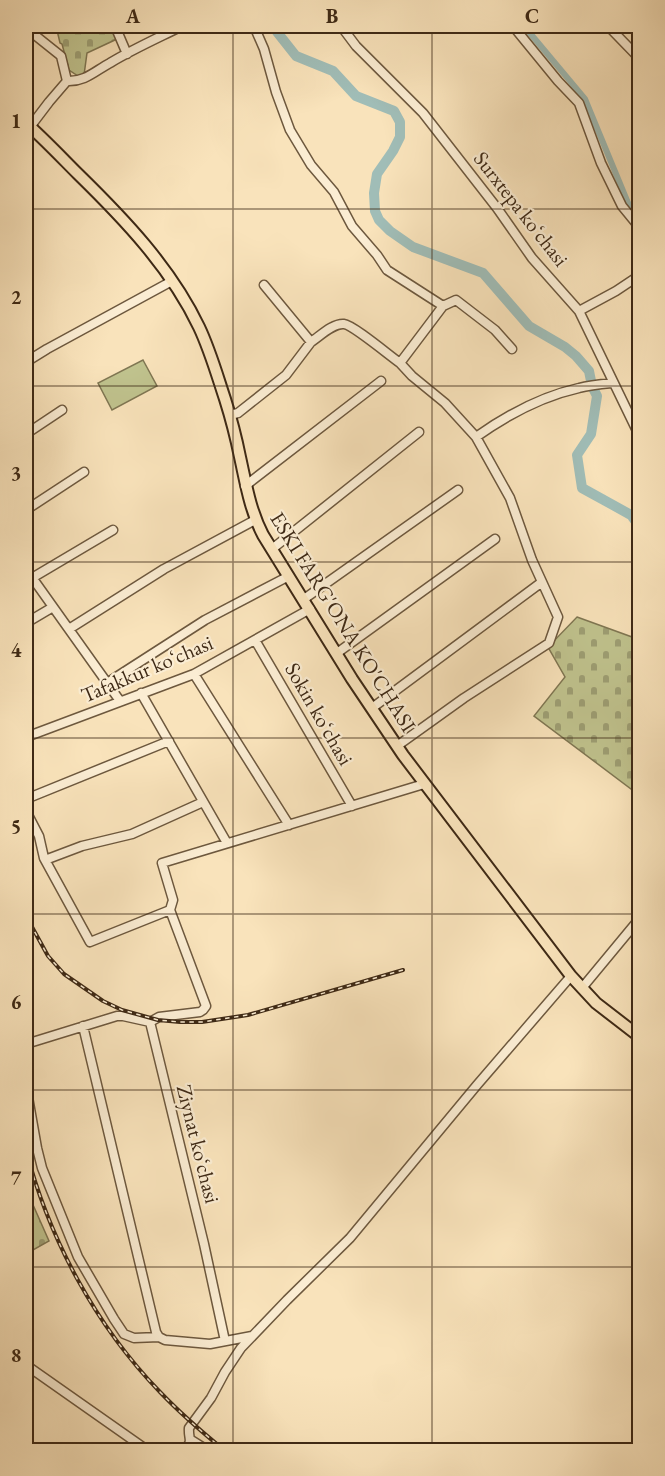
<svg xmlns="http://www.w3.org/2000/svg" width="665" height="1476" font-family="'EB Garamond',serif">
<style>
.green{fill:#c0c38e;stroke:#7f7652;stroke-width:1.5}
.cemetery{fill:url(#cemetery-stones);stroke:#7f7652;stroke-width:1.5}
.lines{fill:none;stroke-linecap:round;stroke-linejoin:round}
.canal{stroke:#a0bdb7;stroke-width:6}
.river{stroke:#a0bdb7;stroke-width:10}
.minor-casing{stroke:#6d583e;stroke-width:11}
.major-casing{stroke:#3e2915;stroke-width:14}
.minor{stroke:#fbedd3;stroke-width:8}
.major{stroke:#f9e3bb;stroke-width:10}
.rail-casing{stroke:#3e2915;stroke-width:4}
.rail{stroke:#fbedd3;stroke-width:1.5;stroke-dasharray:4.5;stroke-linecap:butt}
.grid{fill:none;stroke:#3e2915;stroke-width:1.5;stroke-opacity:0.55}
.labels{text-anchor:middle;stroke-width:4.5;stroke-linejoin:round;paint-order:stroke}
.street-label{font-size:21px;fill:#3e2915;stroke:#fbedd3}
.neatline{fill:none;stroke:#3e2915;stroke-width:2}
.grid-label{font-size:20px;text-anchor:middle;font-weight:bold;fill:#3e2915}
</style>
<defs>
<pattern id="cemetery-stones" width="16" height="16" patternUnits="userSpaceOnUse" patternTransform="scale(1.5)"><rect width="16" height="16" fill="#c0c38e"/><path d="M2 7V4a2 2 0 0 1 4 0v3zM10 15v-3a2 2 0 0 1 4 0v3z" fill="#9d9e73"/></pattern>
</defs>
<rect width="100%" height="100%" fill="#f9e3bb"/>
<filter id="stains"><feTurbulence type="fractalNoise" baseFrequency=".00333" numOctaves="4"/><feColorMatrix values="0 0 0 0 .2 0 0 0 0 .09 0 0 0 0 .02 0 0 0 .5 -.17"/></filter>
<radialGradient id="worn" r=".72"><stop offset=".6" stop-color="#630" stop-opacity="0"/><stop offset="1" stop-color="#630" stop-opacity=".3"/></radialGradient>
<!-- green -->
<path class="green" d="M143,360L157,386L112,410L98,383Z"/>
<!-- cemetery -->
<path class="cemetery" d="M56,26H112L117,39L87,53L84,75L78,76L69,70L62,44L60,43Z
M577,617L632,637L640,643L639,795L534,716L565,677L548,647Z
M26,1189L49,1241L26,1254Z"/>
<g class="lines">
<!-- canal -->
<path class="canal" d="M524,26L585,99L628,203L640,217"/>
<!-- river -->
<path class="river" d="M275,26L277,32L296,56L333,71L356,96L394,111L400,122V137L393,151L377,174L374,193L375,211L379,220L390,231L413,247L483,273L529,326L565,347L576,356L589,371L592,386L597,396L591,434L577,455L582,488L631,515L640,527"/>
<!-- minor casing -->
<g class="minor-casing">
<path id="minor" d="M115,26L127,54
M254,26L264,49L276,92L290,130L311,165L334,192L352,226L377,255L387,270L443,306
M341,26L356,46L423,113L497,208L532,258L579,311L640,437
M513,26L558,81L579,103L601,163L622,206L640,228
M608,26L640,59
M26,28L61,56L67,81L49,102L30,127
M67,81C85,82 95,71 110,63C133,49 158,38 182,26
M579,311L616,291L640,275
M311,342C320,336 333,323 344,324C353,325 390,356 400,363L443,306L456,300L495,330L512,349
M26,362L47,349L172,281
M230,415L238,413L286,375L311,342L264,285
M26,434L62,410
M476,437C507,415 543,396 579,388C590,385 602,384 613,383
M245,486L381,381
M26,510L84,472
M272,549L419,432
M26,569L120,701
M32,578L113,530
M304,599L458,490
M26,623L53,607
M69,629L164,569L255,520
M255,640L352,806
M337,653L495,539
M194,674L289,825
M107,683L205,620L289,576
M141,693L227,843
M372,708L542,582
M26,737L194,674L310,609
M397,746L464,698L549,643L558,617L532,560L510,498L476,437L445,403L412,376L400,363
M26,799L169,741
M26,811L39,836L44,858L90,942L170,910L173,900L162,863L424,784
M45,860L82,846L132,834L203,802
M582,988L640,918
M150,1022L204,1244L225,1341
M150,1022L159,1017L200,1012L203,1010L206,1006L170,910
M83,1026L156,1332L159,1337L165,1340L210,1344L252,1336
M631,1030L640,1020
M26,1044L117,1016H123L150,1022
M26,1086L37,1148L42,1168L78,1257L114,1319L124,1334L134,1338L159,1337
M26,1365L147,1450
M191,1440L207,1450
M184,1450C194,1441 188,1439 189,1428L211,1398L225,1372L241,1348L287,1300L350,1238L477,1085L571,976"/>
</g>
<!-- major casing -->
<g class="major-casing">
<path id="major" d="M26,123C44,139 61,157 78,174C124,219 171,268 199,327C210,350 217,375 225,399C231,418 236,437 240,457C246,484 250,510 263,535L352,679L403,755L571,976L596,1003L640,1037"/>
</g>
<!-- minor -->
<use href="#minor" class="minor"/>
<!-- major -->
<use href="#major" class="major"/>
<!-- rail casing -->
<g class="rail-casing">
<path id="rail" d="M26,916L48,956L64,974L103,1001L122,1010L158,1020L180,1022H202L248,1015L403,970
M26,1150C49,1239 96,1326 160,1392C180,1413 202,1432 224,1450"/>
</g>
<!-- rail -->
<use href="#rail" class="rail"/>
</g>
<!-- grid -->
<path class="grid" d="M233,26V1450M432,26V1450M26,209H640M26,386H640M26,562H640M26,738H640M26,914H640M26,1090H640M26,1267H640"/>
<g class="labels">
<!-- street labels -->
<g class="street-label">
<text transform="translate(521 209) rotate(52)" y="7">Surxtepa koʻchasi</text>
<text transform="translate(343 622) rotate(58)" y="7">ESKI FARG'ONA KO'CHASI</text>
<text transform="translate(147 669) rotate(-23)" y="7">Tafakkur koʻchasi</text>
<text transform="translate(319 714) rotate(60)" y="7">Sokin koʻchasi</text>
<text transform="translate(198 1144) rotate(76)" y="7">Ziynat koʻchasi</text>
</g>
</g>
<!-- margin -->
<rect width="665" height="1476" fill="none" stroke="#f9e3bb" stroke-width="66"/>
<rect x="33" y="33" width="599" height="1410" class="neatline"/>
<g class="grid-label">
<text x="133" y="23">A</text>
<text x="332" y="23">B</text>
<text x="532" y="23">C</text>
<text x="16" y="128">1</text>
<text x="16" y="304">2</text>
<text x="16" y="480">3</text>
<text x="16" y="657">4</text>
<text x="16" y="833">5</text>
<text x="16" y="1009">6</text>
<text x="16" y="1185">7</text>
<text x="16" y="1362">8</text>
</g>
<rect width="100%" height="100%" filter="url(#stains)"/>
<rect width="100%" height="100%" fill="url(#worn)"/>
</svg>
